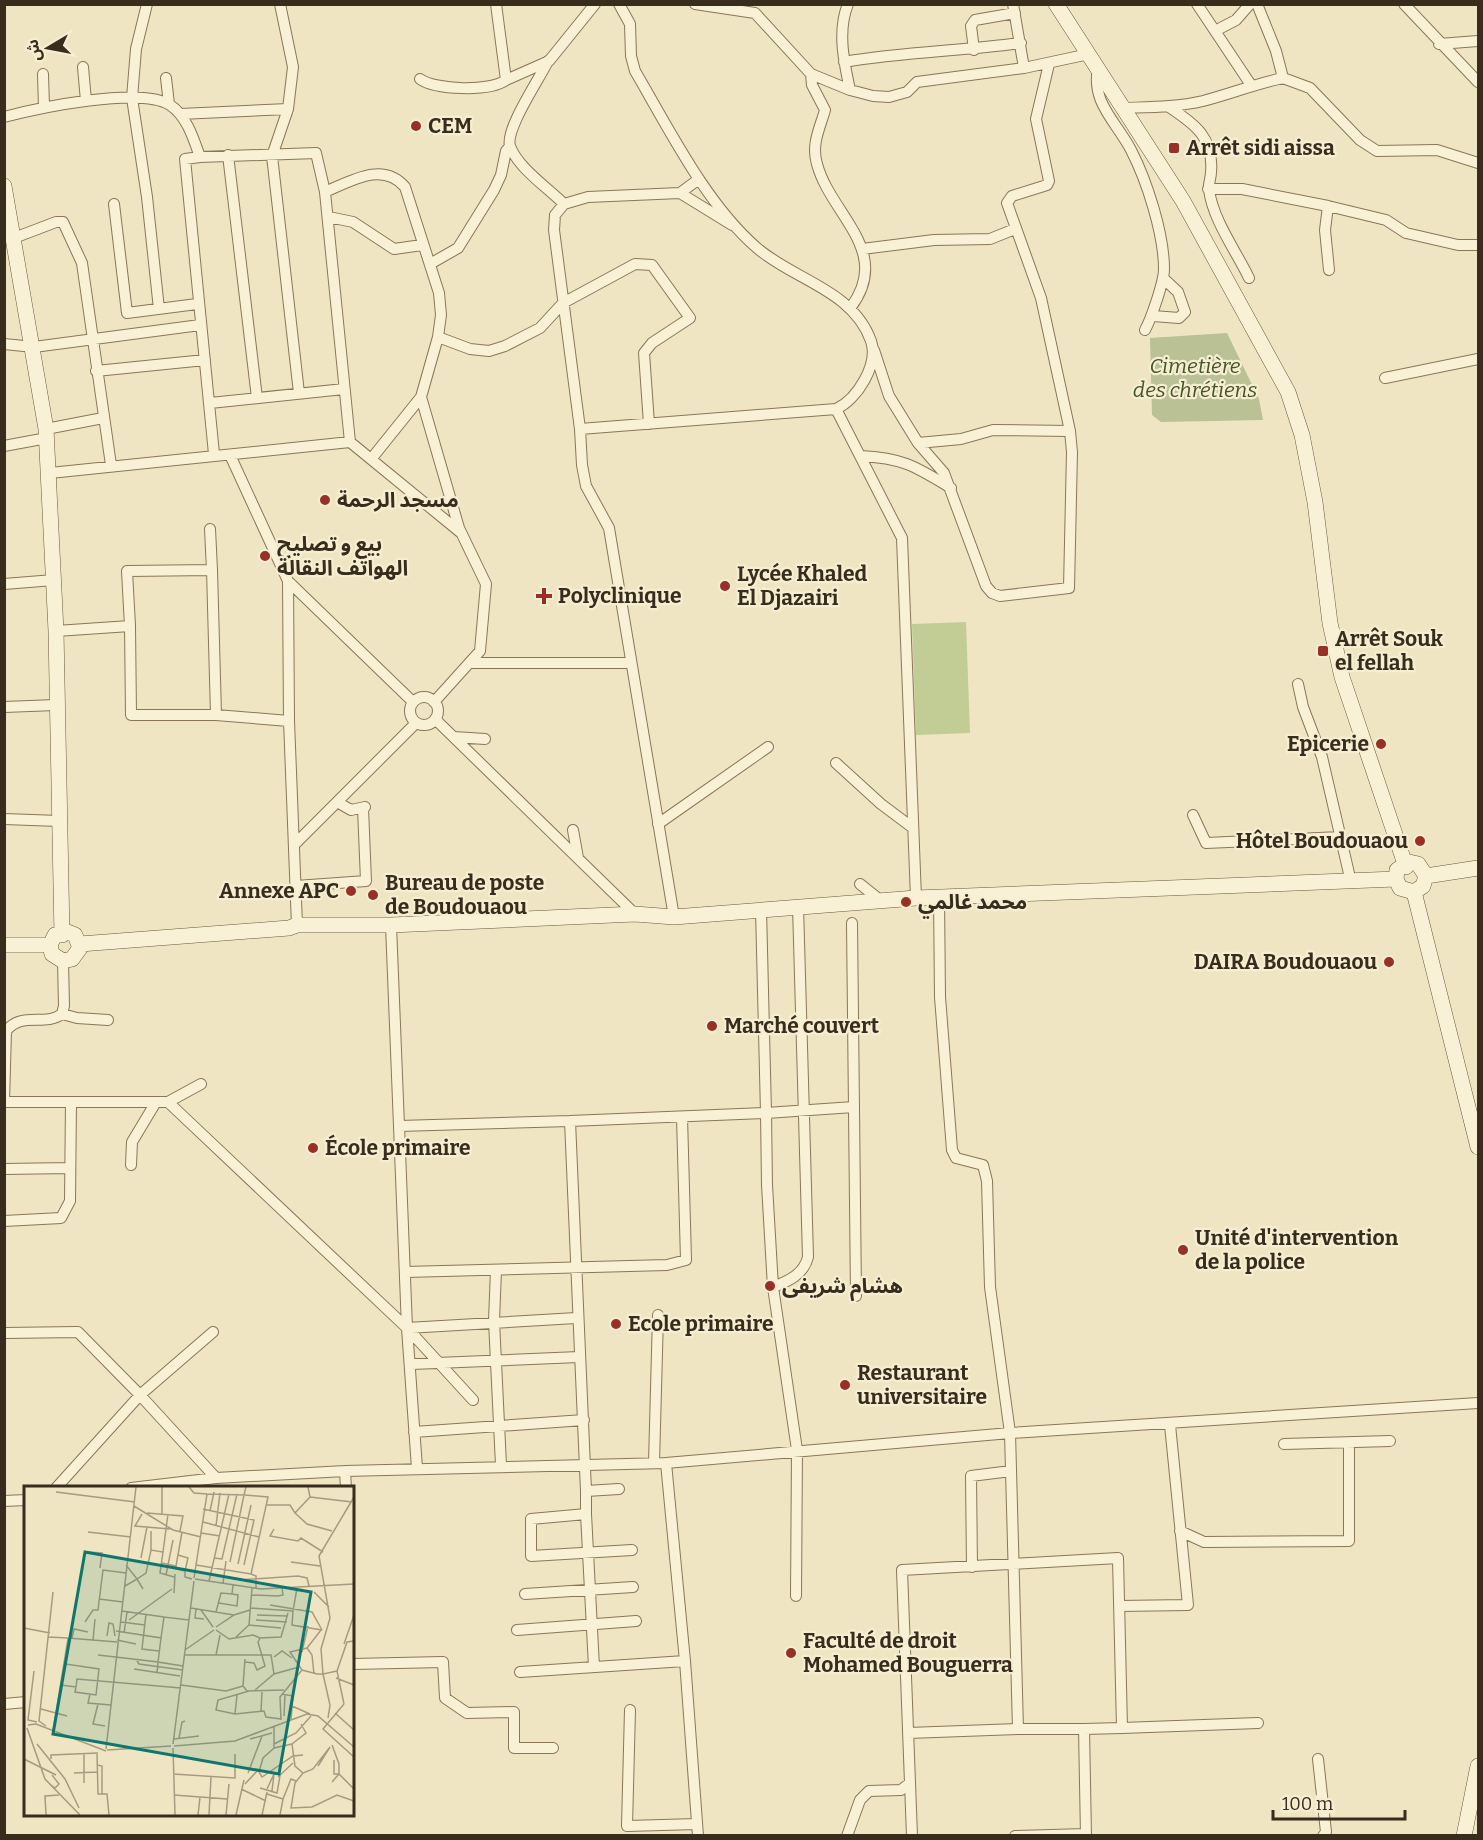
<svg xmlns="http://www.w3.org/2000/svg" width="1483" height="1840" font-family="Bitter,'Noto Sans Arabic',serif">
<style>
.green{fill:#c2cd96}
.cemetery{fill:#b9c195}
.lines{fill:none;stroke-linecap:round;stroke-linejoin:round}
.minor-casing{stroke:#897659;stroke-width:12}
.tertiary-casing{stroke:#897659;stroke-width:15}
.secondary-casing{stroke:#6a573c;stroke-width:16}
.minor{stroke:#f9f1d6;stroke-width:10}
.tertiary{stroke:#f9f1d6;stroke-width:14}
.secondary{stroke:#f9f1d6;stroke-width:15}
.poi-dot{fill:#983028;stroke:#f6eed2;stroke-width:2}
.labels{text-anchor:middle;stroke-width:4.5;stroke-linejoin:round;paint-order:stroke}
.poi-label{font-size:21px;font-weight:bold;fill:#382d1d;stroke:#f6eed2;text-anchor:start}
.park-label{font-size:21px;font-style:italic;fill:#455524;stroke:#f6eed2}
.inset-road{fill:none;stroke:#a69b80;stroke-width:1.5}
.view{fill:#0f766e;fill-opacity:0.15;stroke:#0f766e;stroke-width:3}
.inset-edge{fill:none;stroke:#382d1d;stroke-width:3}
</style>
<rect width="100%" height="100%" fill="#efe5c2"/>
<!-- green -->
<path class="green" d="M966,622L970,733L916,735L912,624Z"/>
<!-- cemetery -->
<path class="cemetery" d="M1227,333L1259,399L1263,420L1161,422L1152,415L1150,338Z"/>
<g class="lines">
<!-- minor casing -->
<g class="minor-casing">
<path id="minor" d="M147,4L136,49L132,98L147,197L159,309
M496,4L506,80L549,61L595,4
M695,4L755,13L811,74L850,90L873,96L889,97L907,92L917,82L1024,68L1089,54
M848,4C837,31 844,62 850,90
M1013,4L1024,68
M1197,4L1251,85
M1404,4L1478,82
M1215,31L1236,20L1250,4
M1439,44L1478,41
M974,50L971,26L975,20L1015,13
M548,61C540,78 505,129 510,146C518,168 548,188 564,204
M844,62C902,52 962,51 1021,43
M83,67L86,101
M1098,68C1091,103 1116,121 1131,150C1147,181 1164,234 1164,269C1164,282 1151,319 1145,330
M43,74L44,107
M811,74L812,85L825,110C820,128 811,144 817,164C830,214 893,251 851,307
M166,78L169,104
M1283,78L1310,88L1360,140L1377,151L1437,150L1478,163
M420,79C435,90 490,92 506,80
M1169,107C1195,124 1214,138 1211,172C1211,178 1208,184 1209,190C1213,220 1236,251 1249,278
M1124,108C1151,107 1177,107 1203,101C1230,94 1255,84 1283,78L1276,51L1257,4
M288,109L272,156L299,393
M180,114L288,109L293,67L280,4
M4,117C38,108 141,86 170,105C187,116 194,140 200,157L185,159L214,454
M228,155L257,398
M200,157L316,153L325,192C351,181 383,161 405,187L439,293L441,315L438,337L470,349L489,351L505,346L540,328L563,303L635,264L652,265L690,318L652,343L644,353L649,424
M1208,189H1242L1328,206L1386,220L1406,233L1458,245H1478
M325,192L350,442
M680,193L732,225
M114,204L127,313L197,304
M1328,206L1325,230L1329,270
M329,217L353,222L394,249L422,245
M14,238L56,222H63L82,263L111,465
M862,249L934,240L990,239L1015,229
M430,264L458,248L494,190L501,175L506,151L510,146
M1153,316L1179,318L1185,312L1178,292L1163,278
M4,344L34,347L200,325
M874,350L889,396L918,443L944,473L986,586L992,593L1000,596L1069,588L1072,452L1070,431L1041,298L1007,203L1012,196L1047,185L1049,181L1036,119L1049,64
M96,371L205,360
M1385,378L1478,359
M210,403L344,389
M836,409L902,538L916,898
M46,429L103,418
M580,429L836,409C857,400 879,364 871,341C853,290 794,280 757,248C706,204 669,129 635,71L631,56L630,24L619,4
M918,443L961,439L993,430L1070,431
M4,446L47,438
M230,455L288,581L413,702
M860,456C903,458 915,466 951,488
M372,458L421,397
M50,473L350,442L460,532
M210,529L212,570
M288,581L289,721L297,925
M4,584L54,580
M130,626L127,571L212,570L216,715
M56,631L130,626L131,715H216L289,721
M471,663H631
M1298,684L1303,707L1322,757L1351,882
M410 711a14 14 0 1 1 28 0a14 14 0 1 1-28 0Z
M434,702L480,651L486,584L459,528L421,397L438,337
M4,707L56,705
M435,719L635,914
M454,737L485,739
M836,763L881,804L913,828
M337,802L351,810L365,807
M1193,815L1206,843L1340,837
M4,819L59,821
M658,824L768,747
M573,830L578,858
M296,843L416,723
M860,884L880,900
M296,886L366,881L363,808
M939,897L940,997L952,1150L956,1158L983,1165L987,1181L990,1287L1010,1433L1018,1729H1084L1086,1836
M674,917L609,528L586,486L582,465L580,429L554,230L555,215L564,204L588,197L680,193L699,179
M852,923L856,1296
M391,925L399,1126L570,1121
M62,1014L77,1018L108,1020
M4,1102L6,1031C22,1011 44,1027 62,1014L64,1006L63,961
M6,1102H168L201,1084
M168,1102L407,1328L473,1400
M399,1126L407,1328L417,1468
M131,1165L132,1142L156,1102
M4,1169L70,1168
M4,1221L61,1218L70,1201L71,1102
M496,1270L494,1321L501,1465
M405,1272L667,1265L686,1260L682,1117
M773,1287C789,1281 804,1274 808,1257L798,906
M407,1328L576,1318
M213,1332L140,1395L216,1478
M4,1333L78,1332L140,1395L56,1488
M412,1364L579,1357
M414,1432L584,1420
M1284,1444L1390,1441
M654,1463L658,1315
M666,1463L685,1661L698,1836
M345,1471L346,1488
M131,1488L216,1478L345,1471L666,1463L1010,1433L1478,1403
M619,1489L586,1491V1514L531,1519V1556L632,1550
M586,1491L570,1121L766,1113L761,909
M4,1501L26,1500
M586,1514L594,1667
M1180,1531L1204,1542L1349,1541V1444
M972,1567L971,1476L1011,1471
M525,1594L633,1587
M796,1596L797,1450L773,1287L767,1185L766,1113L854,1107
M1119,1606L1188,1605L1170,1425
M517,1630L636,1621
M352,1664L443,1662L445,1698L467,1713L514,1712V1748H553
M520,1672L685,1661
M4,1704L26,1702
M630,1710L627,1826L697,1824
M1122,1728L1258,1723
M908,1733L1018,1729
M1318,1759L1326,1832L1323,1836
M847,1836L860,1800L869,1791L901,1790L910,1783
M912,1836L902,1570L1118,1558L1122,1728L1084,1729
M1015,1836L1086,1834"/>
</g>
<!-- tertiary casing -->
<g class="tertiary-casing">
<path id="tertiary" d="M4,945H50"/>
</g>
<!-- secondary casing -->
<g class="secondary-casing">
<path id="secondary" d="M1056,4L1183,201L1288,392L1302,435L1315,502L1330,623L1342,677L1406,867
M4,186L46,429L56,631L62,935
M1409,862L1418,864L1426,876L1423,886L1414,892L1400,888L1396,879L1397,870Z
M1426,876L1478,868
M1414,892L1478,1147
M65,931L75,935L80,948L72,959L63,961L52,954L50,945L55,935H62Z
M80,944L289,928L297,925H391L635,914L674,917L916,898L1396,879
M1464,1836L1478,1766"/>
</g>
<!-- minor -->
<use href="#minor" class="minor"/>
<!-- tertiary -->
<use href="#tertiary" class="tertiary"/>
<!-- secondary -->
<use href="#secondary" class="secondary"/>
</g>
<!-- markers -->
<g class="poi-dot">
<circle cx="416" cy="126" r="6"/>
<rect x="1168" y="142" width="12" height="12" rx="3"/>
<circle cx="325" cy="500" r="6"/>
<circle cx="265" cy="556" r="6"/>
<circle cx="725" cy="586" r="6"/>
<path d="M541 587h6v6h6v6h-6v6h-6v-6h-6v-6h6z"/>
<rect x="1317" y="645" width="12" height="12" rx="3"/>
<circle cx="1381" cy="744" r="6"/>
<circle cx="1420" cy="841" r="6"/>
<circle cx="351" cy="891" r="6"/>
<circle cx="373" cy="895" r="6"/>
<circle cx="906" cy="902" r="6"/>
<circle cx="1389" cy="962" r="6"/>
<circle cx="712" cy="1026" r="6"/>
<circle cx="313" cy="1148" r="6"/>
<circle cx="1183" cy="1250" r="6"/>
<circle cx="770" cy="1286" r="6"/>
<circle cx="616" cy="1324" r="6"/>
<circle cx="845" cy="1385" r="6"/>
<circle cx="791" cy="1653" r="6"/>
</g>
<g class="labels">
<!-- poi labels -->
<g class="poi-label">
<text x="428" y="133">CEM</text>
<text x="1186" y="155">Arrêt sidi aissa</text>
<text x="337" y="507">مسجد الرحمة</text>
<text x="277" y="551">بيع و تصليح<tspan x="277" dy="24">الهواتف النقالة</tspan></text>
<text x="737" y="581">Lycée Khaled<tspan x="737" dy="24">El Djazairi</tspan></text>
<text x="558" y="603">Polyclinique</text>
<text x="1335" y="646">Arrêt Souk<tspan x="1335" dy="24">el fellah</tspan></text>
<text x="1369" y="751" text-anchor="end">Epicerie</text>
<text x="1408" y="848" text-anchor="end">Hôtel Boudouaou</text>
<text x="385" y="890">Bureau de poste<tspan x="385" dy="24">de Boudouaou</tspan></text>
<text x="339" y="898" text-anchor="end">Annexe APC</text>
<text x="918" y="909">محمد غالمي</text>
<text x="1377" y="969" text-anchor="end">DAIRA Boudouaou</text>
<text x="724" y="1033">Marché couvert</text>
<text x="325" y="1155">École primaire</text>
<text x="1195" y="1245">Unité d'intervention<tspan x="1195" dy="24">de la police</tspan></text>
<text x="782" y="1293">هشام شريفى</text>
<text x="628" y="1331">Ecole primaire</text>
<text x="857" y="1380">Restaurant<tspan x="857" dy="24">universitaire</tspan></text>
<text x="803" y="1648">Faculté de droit<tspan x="803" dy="24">Mohamed Bouguerra</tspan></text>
</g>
<!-- park labels -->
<g class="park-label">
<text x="1195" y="373">Cimetière<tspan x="1195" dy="24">des chrétiens</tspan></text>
</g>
</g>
<!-- overview -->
<g transform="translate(24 1486)">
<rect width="330" height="330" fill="#efe5c2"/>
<path class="inset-road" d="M138,1V28M165,1L170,7L183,8M284,1L286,11L271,27L283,38L308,45M32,6L111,16M221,9L244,11L227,88L232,90V102M286,11L328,16M243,19H266L271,27M110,20L149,44L177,51M179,23L230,34L220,79M186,25L190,6M123,27L159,30L156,45M118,28L111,40L146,43M179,36L235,51M192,40L196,7M250,43L246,50L274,55L277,52L299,66M64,46L107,51M177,47L196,50M127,64V45M63,66L78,67L76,82M139,66L144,28M154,69L164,72L161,85M117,72L123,41M190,72L198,73L213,8M206,76L220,9M267,76L296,80M138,77L152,80V83L161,85V91L168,93M214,78L227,19M102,79L113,93L122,87L127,64L139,66L136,87L150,91M172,79L227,88M152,80L158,46M142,89L149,54M170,92L183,8L220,9L222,1M171,93L237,103L330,98M215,94L274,90L283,92L285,100M185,95L205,8M199,97L202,75M101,100L113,93L119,103M290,106L305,121M150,107L151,88M228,109L254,110L259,109L258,102M75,113L99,116M195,117L213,120L214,109L208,108M246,119L288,126L298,144M167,122L210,129M227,122L269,125L273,102M172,123L171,132L180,133M177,124L189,141M98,125L140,131M269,125L268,139L298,144M192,126L197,107L208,108L209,99M122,128L118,163L135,165M233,129L263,130M105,134L148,103M232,134L263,136M61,136L69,124H74L79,84L102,87M97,136L121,139M225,139L257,142M192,141L210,129L226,124M0,142L26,147M192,144L205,153L229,149L236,152M297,144L283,162L266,166L278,184L293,188H299L297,163L306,132L295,70L330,11M92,145L137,152L134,176L159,180M100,147L103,126M83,150L85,137L89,138L91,150M24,151L44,152M212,151L225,139L228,102M48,152L50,143L64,146M137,152L140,131L165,134M69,154L71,133M93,154L112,158M320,158L330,129M283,162L288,169L290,188M161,164L190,144M278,166L284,140M74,169L134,176L133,187M160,169H247L250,188M192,169L196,149M250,171L258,165L268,172M112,173L115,178L159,184M221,173L219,200L223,205L260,204M221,176L230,177L233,184L241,180L234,156L236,152L257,151L264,127M41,182L42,178L75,183L72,209L51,206L52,201M110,183L156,190M10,185L4,234L13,236M312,192L330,199M37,199L52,201L53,193L157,202M157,199L202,205L219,200M231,204L250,188L275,181M225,205L194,214L192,224L211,228L240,225L242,231L257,233M66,208L64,217L87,219M258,208L269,210L267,234M74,218L69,238L81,240M320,218L299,243L330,271M320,218L313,185L323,156L330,155M268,220L286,228M17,223L43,230M237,225L238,206M311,227L330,244M211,228L213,209M260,230L261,208M304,232L306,219L299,188L313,185M257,234L256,211L278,184M4,239L12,238L82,265M22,240L15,235L29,106M250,241V262L268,258L271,280L279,287M3,242L21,293L56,329M29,245L44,152L93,156M155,252L158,236L161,235M150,253L175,250M226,253L248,247M13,258L41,293L55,322M149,258L170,95M250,258L272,247L287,230M268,258L282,247L277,238M308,259L315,278V288L308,296M150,260L211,255L283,228L294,230L330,261M306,261L289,283L279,287L271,297L267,322L288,321L313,309L330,315M149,262L151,329M250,262L239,272L235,286L238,291L269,270L279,269M82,263L112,1M83,264L147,260M73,267L74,308H83L85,329M0,273L32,289M27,273V269L74,267M310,274V288H315L330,303M73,279L78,280V308M294,280L306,261M50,287L73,286M224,287L238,250M149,288L211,292V268M254,291L269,277M60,297V268M221,298L235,283M27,299L31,302L35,298L28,289M236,302L253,307L256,290M217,303L242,315M243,303L250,288L248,305M243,308L259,313L256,329M150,309L203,313M259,313L267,293L272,295M22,329L21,310L35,309M174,329L176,311M185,329L187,291M202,329L205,298M212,329L220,294M238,329L243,306"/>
<path class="view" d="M61,66L287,106L255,288L29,248Z"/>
<rect width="330" height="330" class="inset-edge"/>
</g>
<!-- border -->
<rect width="1483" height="1840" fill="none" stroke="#382d1d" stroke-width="12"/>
<!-- north arrow -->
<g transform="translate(48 48) rotate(260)" stroke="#f6eed2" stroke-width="4.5" paint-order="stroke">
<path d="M0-4.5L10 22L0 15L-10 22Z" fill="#382d1d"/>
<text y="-9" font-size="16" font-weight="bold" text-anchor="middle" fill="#382d1d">ش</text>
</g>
<!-- scale -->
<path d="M1273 1810v9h132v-9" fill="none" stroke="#382d1d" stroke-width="3"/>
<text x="1282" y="1810" font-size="18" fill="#382d1d" stroke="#f6eed2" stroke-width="4.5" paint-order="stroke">100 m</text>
</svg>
